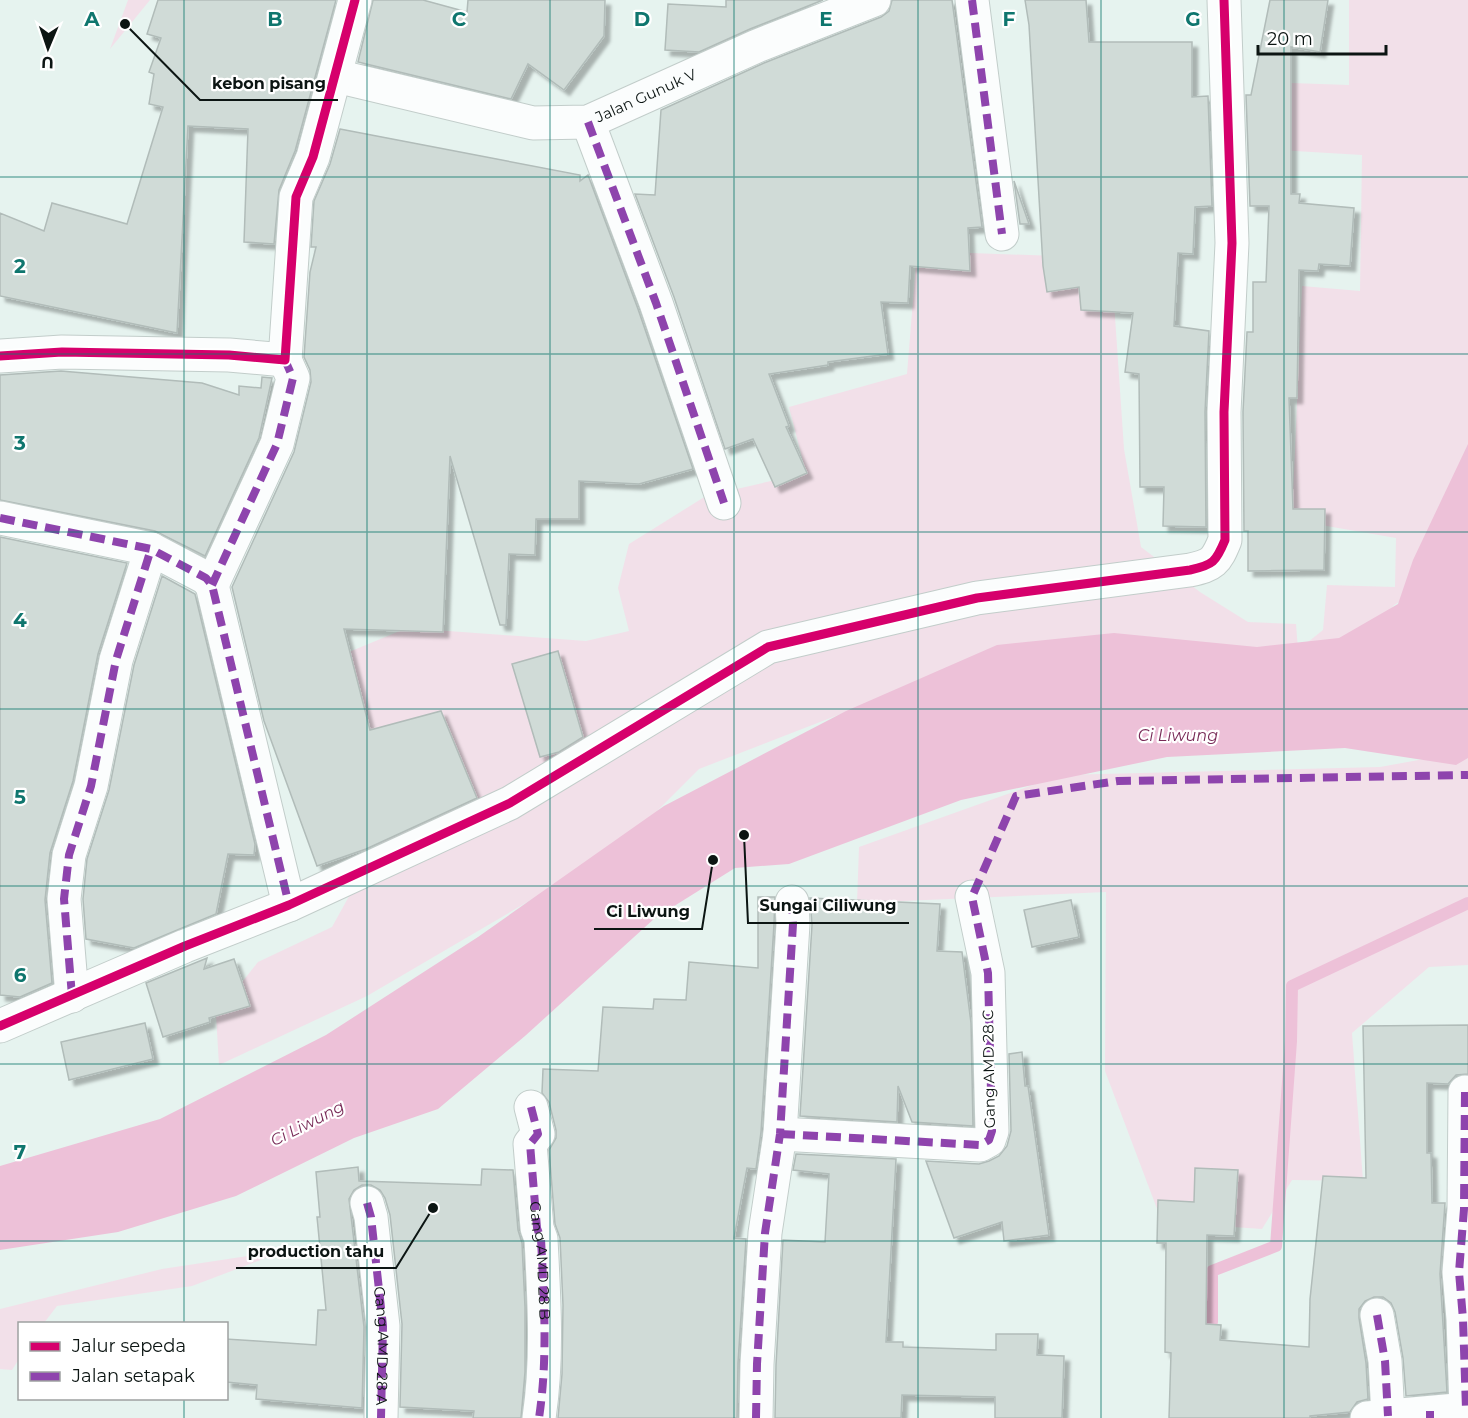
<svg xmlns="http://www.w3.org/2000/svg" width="1468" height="1418" font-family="Montserrat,sans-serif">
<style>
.green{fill:#f2e0e9}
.water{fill:#edc1d8}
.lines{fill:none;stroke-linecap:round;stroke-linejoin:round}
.stream{stroke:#edc1d8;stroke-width:12}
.building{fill:#d0dbd7;stroke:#b1bcb9;stroke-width:1.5;filter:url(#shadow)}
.minor-casing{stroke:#c2cdca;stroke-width:35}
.minor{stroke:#fbfdfd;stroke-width:33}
.quiet{stroke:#8e44ad;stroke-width:8;stroke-dasharray:15 8;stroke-linecap:butt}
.cycleway-casing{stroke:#fff;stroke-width:13}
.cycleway{stroke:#d6006c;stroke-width:9}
.grid{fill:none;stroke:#0f766e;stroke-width:1.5;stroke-opacity:0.55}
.labels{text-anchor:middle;stroke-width:4.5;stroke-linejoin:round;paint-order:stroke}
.street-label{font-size:15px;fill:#0c1513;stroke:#fff}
.water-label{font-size:16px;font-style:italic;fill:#782a57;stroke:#fff}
.grid-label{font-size:20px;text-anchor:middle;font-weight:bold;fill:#0f766e;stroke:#fff;stroke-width:4.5;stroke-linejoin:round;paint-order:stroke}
.leader{fill:none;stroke:#0c1513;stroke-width:2}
.callout-dot{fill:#0c1513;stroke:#fff;stroke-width:2}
.callout-label{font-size:16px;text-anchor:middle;font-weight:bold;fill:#0c1513;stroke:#fff;stroke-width:4.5;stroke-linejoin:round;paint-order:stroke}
</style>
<defs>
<filter id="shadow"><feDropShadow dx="5.5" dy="5.5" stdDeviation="1.5" flood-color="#0004"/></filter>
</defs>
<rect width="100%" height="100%" fill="#e6f3ef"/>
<!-- green -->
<path class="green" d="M128,0H150L110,49Z
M1349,0H1468V534L1426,586L1394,605L1357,653L851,710L699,769L644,824L575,874L367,996L219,1065L216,1015L258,962L332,927L379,842L332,659L407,628L586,641L629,631L618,588L629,544L706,496L806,473L789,407L907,374L917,251L1111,258L1124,449L1141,547L1200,592L1248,622L1296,624L1298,650L1323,630L1327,585L1395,587L1396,538L1292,520L1302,286L1360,291L1362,155L1263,149L1262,82L1349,85Z
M1468,751V965L1429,967L1352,1033L1363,1181L1292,1180L1262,1229L1162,1222L1105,1071L1106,892L857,903L859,847L1061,775L1380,767Z
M287,1250L192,1286L57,1306L44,1323L20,1324L19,1359L12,1370L0,1369V1309L162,1269Z"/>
<!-- water -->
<path class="water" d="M1468,444V758L1456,765L1345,748L1167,757L961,800L789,864L735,868L655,918L525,1036L438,1109L354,1138L236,1196L118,1232L0,1250V1166L160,1119L326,1035L478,937L664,806L846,711L997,645L1114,633L1257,647L1339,638L1398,604L1413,560Z"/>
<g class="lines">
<!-- stream -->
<path class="stream" d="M1212,1322V1271L1276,1246L1291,1041L1292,986L1468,903"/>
</g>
<!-- building -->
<path class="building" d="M158,0H336L295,151L279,190L274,244L244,242L248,129L188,126L177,333L0,296V213L44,231L52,203L127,224L163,107L149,104L154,74L149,72L161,38L147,34Z
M373,0H423L467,12L468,0H605L604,36L564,90L528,64L511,99L358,62Z
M726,0H823L750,29L699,52L665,50L668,4L726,7Z
M892,0H952L982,227L968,228L970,271L910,266L908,303L881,302L888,354L828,362V365L769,374L789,426L786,427L807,473L775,487L753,439L725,449L674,297L635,194L655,195L661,110L764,63L881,17L889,11Z
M1025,0H1086L1089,42H1192V97L1208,96L1212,206L1195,207L1193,254L1178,253L1174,326L1209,331L1205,412L1206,527L1163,526L1164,487H1140L1139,374L1125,372L1133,313L1081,310L1079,287L1047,292L1043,266L1029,25Z
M1270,0H1328L1320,52L1291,47V194H1300L1299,203L1354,208L1350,266L1319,264L1318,271L1299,270L1297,398H1289L1293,509H1325L1324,570L1248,571V531H1244L1243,412L1247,332H1253V282H1266L1269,206H1250L1246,95H1251Z
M340,129L580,175V181L588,175L638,309L693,469L639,484L579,481V519H536L535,555L509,554L506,625H500L450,456L443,632L344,629L370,730L441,711L477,798L366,849L317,866L264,721L232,587L294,452L311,382L310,370L304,357L310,272L316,247H311L314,201L330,164Z
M1014,181L1029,224H1020Z
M61,371L202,383L239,395V386L261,388L262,377L272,378L259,438L205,556L155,531L0,500V375Z
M0,537L127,563L98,654L73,781L50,853L45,900L52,983L20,997L0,995Z
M162,576L195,594L255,844L254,855L228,854L216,914L134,948L86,939L83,899L87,859L109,790L134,665Z
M558,651L583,737L559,752L540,757L512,664Z
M758,897H775L774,924L761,1132L756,1169L747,1168L734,1238L746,1239L738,1363L737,1418H558L562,1374L563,1305L560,1238L555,1224L549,1150L556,1138V1130L549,1102L542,1093L543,1069L598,1071L603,1007L653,1009L654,999L686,1000L689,962L758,968Z
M810,898L940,904L937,951L962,952L971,1023L973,1126L912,1122L898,1086L897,1122L800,1116L812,925Z
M1071,900L1079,937L1032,947L1024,910Z
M207,958L204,969L234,959L250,1006L209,1018L210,1022L163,1037L146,983Z
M145,1023L153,1059L69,1080L61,1042Z
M1468,1025V1074L1456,1075L1448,1084L1427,1083V1153H1431L1432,1203H1445L1440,1274L1447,1392L1406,1396L1403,1358L1395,1312L1391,1303L1383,1297H1374L1365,1301L1359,1309V1318L1366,1363L1368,1399L1357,1402L1350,1412L1310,1416V1418H1169L1171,1353L1165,1352L1166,1243H1157L1158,1200L1194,1202L1195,1168L1238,1170L1234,1236L1207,1235L1206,1324L1221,1325L1220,1340L1309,1347L1310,1299L1323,1176L1366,1178L1363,1026Z
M1022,1052L1025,1086H1028L1049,1235L1004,1241L1002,1222L954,1238L926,1161L979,1164L989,1161L999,1156L1007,1146L1011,1131L1009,1054Z
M796,1154L896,1159L886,1342H903V1347L996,1350V1334H1038L1037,1355L1064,1356L1062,1418H995V1397L902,1395L901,1418H775L776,1365L783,1240L825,1242L829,1174L793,1170Z
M358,1167L359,1181L481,1185L482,1169L513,1170L518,1230L522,1243L525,1307V1372L521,1418H473L474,1411L400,1407L402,1324L390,1215L385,1198L380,1190L371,1185H362L354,1190L349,1199L364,1327L362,1408L256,1399L257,1385L226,1382V1339L316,1345L318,1310H326L317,1217H320L316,1172Z"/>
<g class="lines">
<!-- minor casing -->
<g class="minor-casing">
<g id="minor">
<path d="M972,0L1002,234"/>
<path id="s1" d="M336,76L533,123L588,122L757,46L874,0"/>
<path d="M588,122L656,303L724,503"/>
<path d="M0,356L62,352L229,355L285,360L296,197L313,157L355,0"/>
<path d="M0,518L151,549L206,578L212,585L289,905"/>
<path d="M212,585L277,444L293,378L285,360"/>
<path d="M72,996L64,899L69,855L91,786L116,660L151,549"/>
<path d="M0,1026L185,946L289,905L510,803L768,647L977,598L1190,570C1213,565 1216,562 1225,540L1224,412L1232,243L1224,0"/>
<path d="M1465,1092L1464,1209L1459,1272L1463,1319L1466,1409"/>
<path id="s2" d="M531,1107L538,1134L530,1144L537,1228L541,1239C544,1299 548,1358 539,1418"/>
<path d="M780,1134L980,1145L989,1140L992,1131L988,973L972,897"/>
<path d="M367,1203L371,1217L383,1326L381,1418"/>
<path d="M1377,1315L1385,1361L1388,1416"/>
<path d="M756,1418L757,1364L765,1233L780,1134L793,924L792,902"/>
<path d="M1367,1418L1468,1409"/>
</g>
</g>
<!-- minor -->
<use href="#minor" class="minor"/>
<!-- quiet -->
<g class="quiet">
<path d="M972,0L1002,234"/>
<path d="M588,122L656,303L724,503"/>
<path d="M0,518L151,549L206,578L212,585L289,905"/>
<path d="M212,585L277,444L293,378L285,360"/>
<path d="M72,996L64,899L69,855L91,786L116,660L151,549"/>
<path d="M1465,1092L1464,1209L1459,1272L1463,1319L1466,1409"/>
<path d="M531,1107L538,1134L530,1144L537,1228L541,1239C544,1299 548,1358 539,1418"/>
<path d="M780,1134L980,1145L989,1140L992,1131L988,973L972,897L1016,796L1118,781L1468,775"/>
<path id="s3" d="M367,1203L371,1217L383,1326L381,1418"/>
<path d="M1377,1315L1385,1361L1388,1416"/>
<path d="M756,1418L757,1364L765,1233L780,1134L793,924L792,902"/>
<path d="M1430,1418V1411"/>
</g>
<!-- cycleway casing -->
<g class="cycleway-casing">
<path id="cycleway" d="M0,356L62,352L229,355L285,360L296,197L313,157L355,0
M0,1026L185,946L289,905L510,803L768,647L977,598L1190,570C1213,565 1216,562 1225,540L1224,412L1232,243L1224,0"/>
</g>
<!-- cycleway -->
<use href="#cycleway" class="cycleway"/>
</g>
<!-- grid -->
<path class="grid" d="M184,0V1324M367,0V1418M550,0V1418M734,0V1418M918,0V1418M1101,0V1418M1284,0V1418M0,177H1468M0,354H1468M0,532H1468M0,709H1468M0,886H1468M0,1064H1468M0,1241H1468M184,1398V1418"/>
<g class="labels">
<!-- street labels -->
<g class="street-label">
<text dy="5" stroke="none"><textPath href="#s1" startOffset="321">Jalan Gunuk V</textPath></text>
<text transform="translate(989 1069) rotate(-91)" y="5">Gang AMD 28 C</text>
<text dy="5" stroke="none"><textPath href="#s2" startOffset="158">Gang AMD 28 B</textPath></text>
<text dy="5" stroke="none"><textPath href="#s3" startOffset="144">Gang AMD 28 A</textPath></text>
</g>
<!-- water labels -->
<g class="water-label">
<text x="1178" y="741">Ci Liwung</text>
<text transform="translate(307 1123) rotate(-27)" y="6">Ci Liwung</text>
</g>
</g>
<g class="grid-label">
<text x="92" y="26">A</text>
<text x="275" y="26">B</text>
<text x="459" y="26">C</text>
<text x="642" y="26">D</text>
<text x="826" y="26">E</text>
<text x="1009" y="26">F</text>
<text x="1193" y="26">G</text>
<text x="20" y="273">2</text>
<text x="20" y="450">3</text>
<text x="20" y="627">4</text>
<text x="20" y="804">5</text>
<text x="20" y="982">6</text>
<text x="20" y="1159">7</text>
</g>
<!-- callouts -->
<path class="leader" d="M125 24L200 100H338M744 835L748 923H909M713 860L702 929H594M433 1208L396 1268H236"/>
<g class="callout-dot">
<circle cx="125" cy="24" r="6"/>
<circle cx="744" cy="835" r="6"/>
<circle cx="713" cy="860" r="6"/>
<circle cx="433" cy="1208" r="6"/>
</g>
<g class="callout-label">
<text x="269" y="89">kebon pisang</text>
<text x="828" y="911">Sungai Ciliwung</text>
<text x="648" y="917">Ci Liwung</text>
<text x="316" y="1257">production tahu</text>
</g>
<!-- legend -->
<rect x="18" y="1322" width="210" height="78" fill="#ffffff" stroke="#9ea1a1" stroke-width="1.5"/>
<rect x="30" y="1342" width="30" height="9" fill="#d6006c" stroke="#9ea1a1" stroke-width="1.5"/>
<text x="72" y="1352" font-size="18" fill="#0c1513">Jalur sepeda</text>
<rect x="30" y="1372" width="30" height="9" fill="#8e44ad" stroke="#9ea1a1" stroke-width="1.5"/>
<text x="72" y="1382" font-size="18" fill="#0c1513">Jalan setapak</text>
<!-- north arrow -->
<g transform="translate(48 48) rotate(182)" stroke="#ffffff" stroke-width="4.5" paint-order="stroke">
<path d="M0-4.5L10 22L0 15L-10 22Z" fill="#0c1513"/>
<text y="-9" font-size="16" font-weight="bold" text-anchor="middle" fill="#0c1513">U</text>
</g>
<!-- scale -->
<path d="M1258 45v9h128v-9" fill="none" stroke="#0c1513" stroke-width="3"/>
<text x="1267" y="45" font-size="18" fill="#0c1513" stroke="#ffffff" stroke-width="4.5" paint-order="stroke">20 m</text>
</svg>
